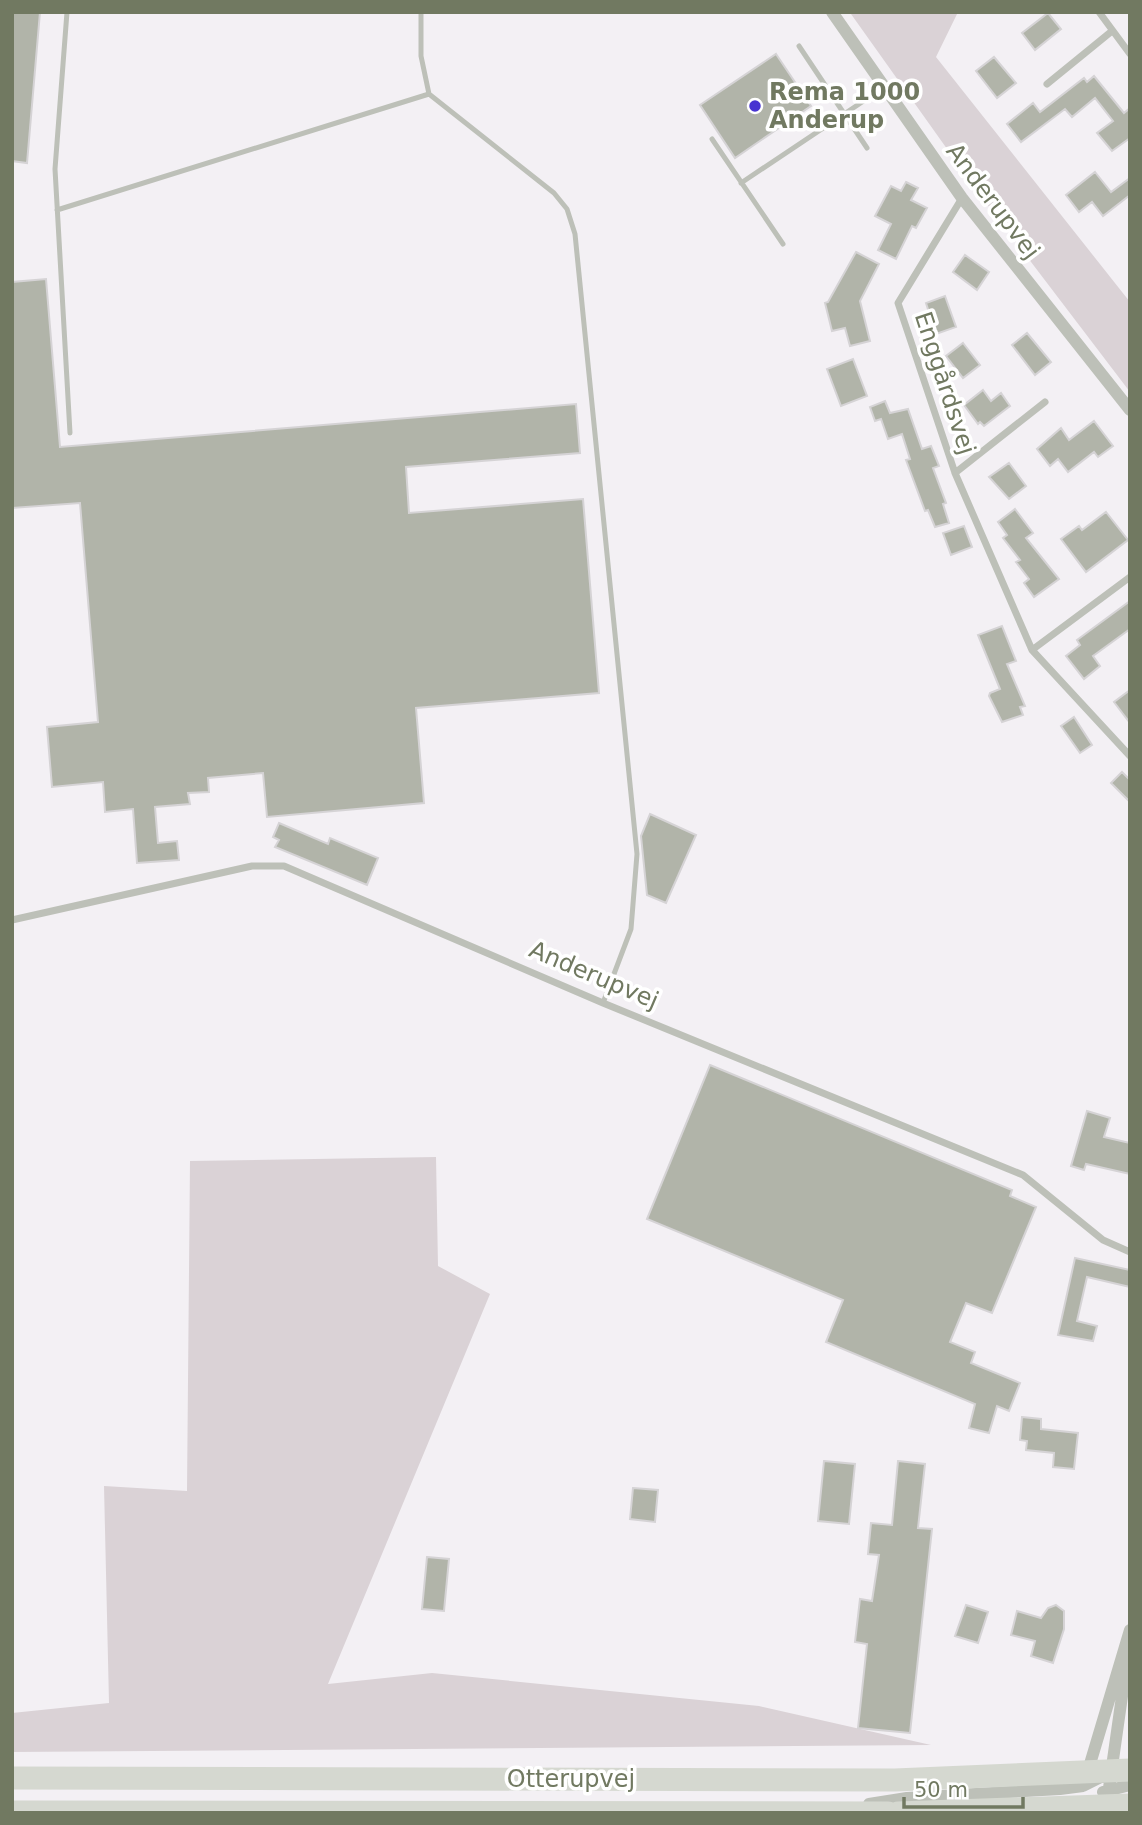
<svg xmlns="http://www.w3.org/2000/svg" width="1142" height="1825" font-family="'DejaVu Sans',sans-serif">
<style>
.green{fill:#dad2d6}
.building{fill:#b1b4a9;stroke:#d5d3d5;stroke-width:2}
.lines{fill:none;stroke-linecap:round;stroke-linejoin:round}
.service{stroke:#bdc0b8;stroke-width:5}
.minor{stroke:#bdc0b8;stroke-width:7}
.tertiary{stroke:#bdc0b8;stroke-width:12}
.secondary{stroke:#d5d8d0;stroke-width:23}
.poi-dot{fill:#4733d1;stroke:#fff;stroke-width:2.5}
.labels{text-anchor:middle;stroke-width:7;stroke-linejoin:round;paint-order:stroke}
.poi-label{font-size:24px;font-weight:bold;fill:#717961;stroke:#fff;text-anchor:start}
.street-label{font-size:24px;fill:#717961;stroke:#fff}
</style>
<rect width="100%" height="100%" fill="#f3f0f4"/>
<!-- green -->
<path class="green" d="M854,12H958L936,57L1130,302V392L977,191L851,14Z
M436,1157L438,1266L490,1294L328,1684L432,1673L759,1706L931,1745L12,1752V1713L109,1703L104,1486L187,1491L190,1161Z"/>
<!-- building -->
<path class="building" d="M12,12H40L27,163L12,161Z
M1048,13L1061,29L1035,50L1022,33Z
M776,54L811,106L735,158L700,105Z
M994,57L1016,83L997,98L976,71Z
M1094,76L1124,113L1130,108V138L1112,151L1097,133L1113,121L1095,98L1072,117L1065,109L1021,142L1007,124L1033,103L1040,112L1084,78L1087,82Z
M1095,172L1111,192L1130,178V195L1103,216L1092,202L1079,212L1066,195Z
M906,182L918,188L911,200L927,208L916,228L912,226L896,259L878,250L891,224L875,216L891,186L901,191Z
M856,252L879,264L860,301L870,341L850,346L845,328L832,331L825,303L828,302Z
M965,255L989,272L977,290L953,272Z
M46,279L60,447L576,404L580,453L406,467L409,513L583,499L599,693L416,708L424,803L267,817L263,773L208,778L209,792L188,793L190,804L155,807L158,843L177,841L179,860L137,863L133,809L105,812L103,782L52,787L47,727L98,722L80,503L12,508V282Z
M945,296L956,327L936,334L926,303Z
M1027,333L1051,362L1035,375L1012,345Z
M963,343L980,365L963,378L946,356Z
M853,359L867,396L841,406L827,369Z
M983,390L991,401L1001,393L1010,406L984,426L980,422L978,424L964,405Z
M885,401L890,413L908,409L922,449L931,446L939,466L933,468L946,503L943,504L949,523L935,527L928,510L925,511L906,460L910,459L902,434L888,439L881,419L875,421L870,407Z
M1094,421L1113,446L1098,457L1094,452L1068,472L1058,459L1050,466L1037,449L1061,428L1069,440Z
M1009,463L1026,486L1009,499L989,477Z
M1015,509L1033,533L1026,538L1059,579L1034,597L1024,583L1029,579L1016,562L1020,560L1003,538L1007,535L998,522Z
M1106,512L1128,540L1086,572L1061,539L1079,526L1082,530Z
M964,526L972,547L951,555L943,533Z
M1130,601V629L1093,656L1100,666L1084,679L1066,656L1080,645L1077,640Z
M1002,626L1016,661L1007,664L1025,706L1020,707L1023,715L1002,722L989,696L990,693L1000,689L978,635Z
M1130,690V723L1114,702Z
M1074,717L1092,745L1080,753L1061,726Z
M1122,772L1130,780V802L1111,783Z
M650,814L696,835L666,903L647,895L641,836Z
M279,823L328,844L330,838L378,858L367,885L275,847L279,840L273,837Z
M710,1065L1012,1190L1010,1196L1036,1207L992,1313L966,1303L950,1342L975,1352L971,1363L1020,1383L1009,1411L997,1406L989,1433L969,1428L975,1404L826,1342L843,1300L647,1219Z
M1087,1111L1110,1118L1104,1137L1130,1143V1174L1086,1164L1084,1170L1071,1166Z
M1075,1258L1130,1270V1287L1087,1277L1077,1321L1097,1326L1093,1341L1058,1335Z
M1022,1417L1041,1419V1429L1078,1433L1074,1469L1053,1467L1054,1453L1026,1450L1027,1441L1020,1440Z
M824,1461L855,1464L849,1524L818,1521Z
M898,1461L925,1464L918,1528L932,1529L910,1733L858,1728L867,1644L855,1642L860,1599L872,1601L879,1555L868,1554L871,1523L892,1525Z
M633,1488L658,1490L655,1522L630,1519Z
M427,1557L449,1559L444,1611L422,1609Z
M966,1605L988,1612L978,1643L955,1636Z
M1056,1605L1064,1611V1629L1053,1663L1031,1656L1035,1641L1011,1635L1017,1611L1041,1618L1048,1608Z"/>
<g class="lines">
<!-- service -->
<path class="service" d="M67,12L55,169L70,433
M799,46L867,148
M429,94L554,193L567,209L575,234L637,854L631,929L603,1003
M712,139L783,244
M741,183L883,88
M57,210L429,94L421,56V12"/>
<!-- minor -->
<path class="minor" d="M1099,12L1130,54
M1047,84L1112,31
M962,198L898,303L955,473L1032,650L1130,756
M955,473L1045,402
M1032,650L1130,577
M12,920L252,866H284L603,1003L1023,1175L1103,1240L1130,1252"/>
<!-- tertiary -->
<path class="tertiary" d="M832,12L962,198L1130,410
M1087,1774L1130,1630
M1103,1792L1130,1785
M869,1804L907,1798L1060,1789L1083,1786L1103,1776
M1106,1809L1128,1654"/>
<!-- secondary -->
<path class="secondary" d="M12,1778L895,1780L1130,1770
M12,1812L888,1813
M898,1813L1130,1805"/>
</g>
<!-- markers -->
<circle class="poi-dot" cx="755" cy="106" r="7"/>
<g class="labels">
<!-- poi labels -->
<g class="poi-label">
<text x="769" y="100">Rema 1000<tspan x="769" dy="28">Anderup</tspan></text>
</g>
<!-- street labels -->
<g class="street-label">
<text transform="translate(993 201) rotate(53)" y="8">Anderupvej</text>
<text transform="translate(945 383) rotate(72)" y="8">Enggårdsvej</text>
<text transform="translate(594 975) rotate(23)" y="8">Anderupvej</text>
<text x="571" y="1787">Otterupvej</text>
</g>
</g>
<!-- border -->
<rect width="1142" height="1825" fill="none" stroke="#717961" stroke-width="28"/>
<!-- scale -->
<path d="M904 1797v10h119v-10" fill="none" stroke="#717961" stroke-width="3.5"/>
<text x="914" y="1797" font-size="21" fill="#717961" stroke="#ffffff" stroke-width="5" paint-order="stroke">50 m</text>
</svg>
